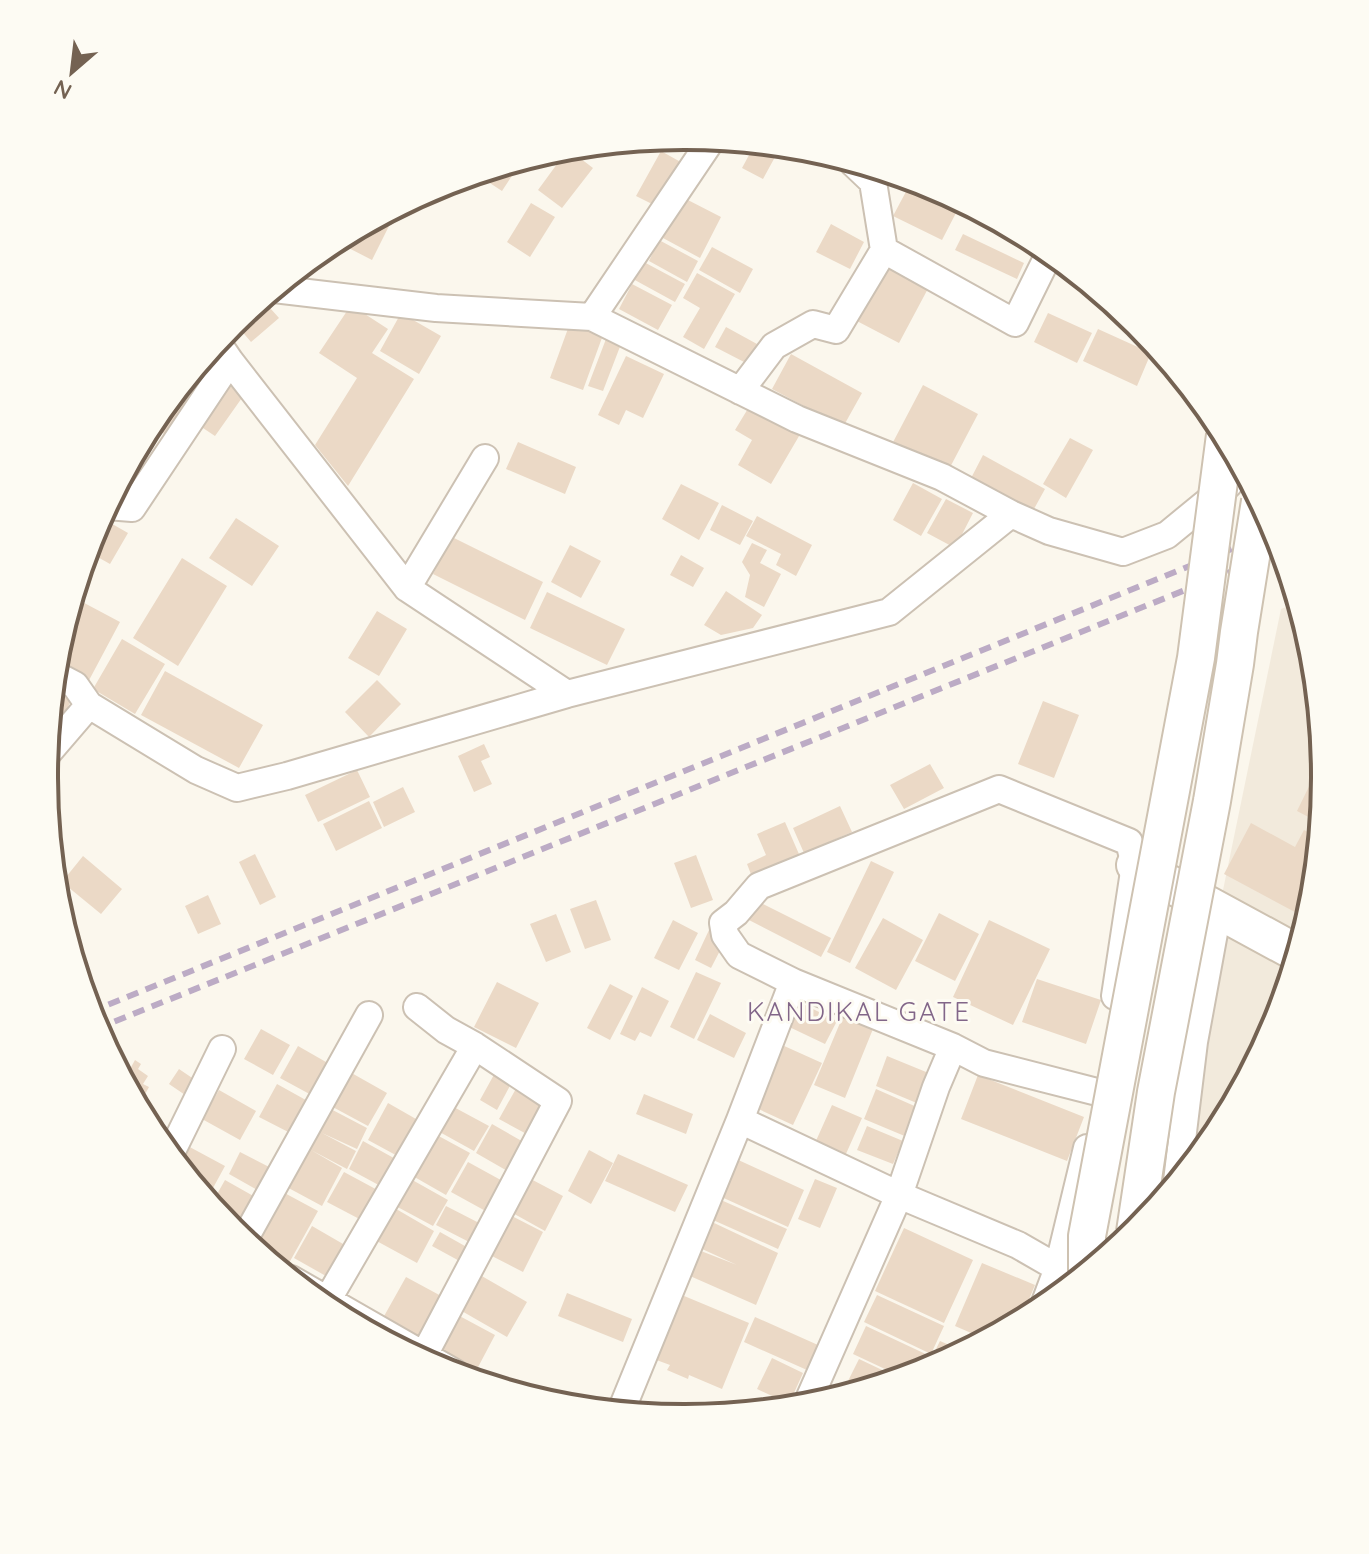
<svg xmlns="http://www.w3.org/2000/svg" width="1369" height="1554" font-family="Quicksand,sans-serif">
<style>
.residential{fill:#f2eadc}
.building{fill:#ebd9c6}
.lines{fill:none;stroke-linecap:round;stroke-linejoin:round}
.street-casing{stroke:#ccc1b3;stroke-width:30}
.secondary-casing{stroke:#cec2b1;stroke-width:40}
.street{stroke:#fff;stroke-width:26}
.secondary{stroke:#fff;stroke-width:36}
.rail{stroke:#bcabc5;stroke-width:6;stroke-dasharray:12 8;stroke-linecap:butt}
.secondary-bridge-casing{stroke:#cec2b1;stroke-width:40;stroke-linecap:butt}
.secondary-bridge{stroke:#fff;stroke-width:36}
.labels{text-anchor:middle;stroke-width:6;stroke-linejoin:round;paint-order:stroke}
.neighbourhood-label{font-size:26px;letter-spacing:2px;fill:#826689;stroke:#fdfbf3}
.rim{fill:none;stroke:#746252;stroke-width:4}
</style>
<rect width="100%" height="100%" fill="#fbf7ed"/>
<!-- residential -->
<path class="residential" d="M1298,602L1313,652L1325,777L1313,902L1276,1023L1217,1133L1174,1186L1209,958L1281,609Z"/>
<!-- building -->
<path class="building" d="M755,144L781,146L763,179L742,168Z
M568,149L593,168L562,208L538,190Z
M661,151L686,165L662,209L636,196Z
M515,162L519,165L502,191L476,174Z
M909,186L957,211L942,240L893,216Z
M684,198L721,217L700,258L663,238Z
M531,203L555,217L530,257L507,242Z
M975,209L1011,229L1009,234L972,216Z
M378,218L390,224L372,260L335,241Z
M831,224L864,242L850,269L816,252Z
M963,234L1024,263L1017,279L955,250Z
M659,240L698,261L687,282L649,261Z
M712,247L753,269L740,293L699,270Z
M887,260L931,283L899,343L855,320Z
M642,261L685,284L675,302L633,279Z
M697,273L735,294L704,349L683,337L700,308L683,298Z
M632,284L672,305L658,330L619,309Z
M262,299L279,318L251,342L234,322Z
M351,305L388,329L372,353L414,379L348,486L315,445L357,378L319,353Z
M401,313L441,336L419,374L380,351Z
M1048,313L1092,333L1077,363L1034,342Z
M570,323L603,335L583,390L550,378Z
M726,327L757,344L746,363L715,347Z
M1098,329L1151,353L1137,386L1083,361Z
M606,339L621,344L603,391L588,386Z
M791,354L862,393L843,427L772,389Z
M626,356L664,374L643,418L626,410L619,425L598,415Z
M192,373L204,380L169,437L150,425Z
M229,385L244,395L215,436L200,426Z
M923,385L978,414L946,475L891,446Z
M752,402L802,431L771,484L738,465L752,440L735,430Z
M1070,438L1093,450L1066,498L1043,484Z
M518,442L576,467L565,494L506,469Z
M983,455L1045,489L1029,518L968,484Z
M913,483L942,499L921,536L893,520Z
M681,484L719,503L699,540L662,519Z
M946,499L973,513L955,548L927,533Z
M722,505L753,521L740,545L710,530Z
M757,516L812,545L796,576L776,565L781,554L746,536Z
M100,517L128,533L110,564L87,551L93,531Z
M236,518L279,546L252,586L209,558Z
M452,537L543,582L525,620L433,574Z
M752,543L767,550L760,563L781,574L764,607L745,597L750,575L742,562Z
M570,545L601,561L581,598L551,582Z
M681,555L704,568L693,587L670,575Z
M182,558L227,586L178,666L133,638Z
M726,591L762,615L753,628L721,635L704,625Z
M547,592L625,629L607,665L530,628Z
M73,597L120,622L87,684L55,667L56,652Z
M377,611L407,629L379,676L348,658Z
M122,639L165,664L135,714L93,689Z
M165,671L263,725L239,768L141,715Z
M377,680L401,704L369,737L345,712Z
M53,681L75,692L50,745L47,743Z
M1043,701L1079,715L1054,778L1018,764Z
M484,744L490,757L481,761L492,784L474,792L458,756Z
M1323,758L1325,777L1320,823L1297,811Z
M930,764L944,788L904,809L890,785Z
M357,770L370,797L318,822L305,795Z
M403,787L415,812L384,827L373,802Z
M369,801L382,828L336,851L323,824Z
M840,806L852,832L804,853L793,828Z
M785,822L802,861L754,882L747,864L766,855L757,834Z
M1251,823L1295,847L1304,830L1319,838L1313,902L1308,919L1224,874Z
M255,854L276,897L260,905L239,862Z
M696,855L713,900L691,908L674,863Z
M83,856L122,889L101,914L62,882Z
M871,861L894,872L850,963L827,952Z
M208,895L221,924L198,934L185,906Z
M596,900L611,940L585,949L570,909Z
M757,901L831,938L821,957L747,919Z
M939,913L979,934L955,981L915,961Z
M556,914L571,952L546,962L530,924Z
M883,918L923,940L896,990L855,968Z
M673,920L698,933L679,970L654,958Z
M989,920L1050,949L1013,1025L953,997Z
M709,930L726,939L711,968L695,960Z
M696,972L721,983L694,1039L670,1027Z
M1037,979L1101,1000L1086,1044L1022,1022Z
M497,982L539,1003L516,1048L474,1027Z
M610,984L633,996L610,1040L587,1028Z
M642,987L669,1001L651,1037L640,1032L635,1041L620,1034Z
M795,1000L837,1021L825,1044L783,1024Z
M845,1011L875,1024L845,1098L814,1085Z
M710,1014L746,1033L734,1058L697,1040Z
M261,1029L290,1045L273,1075L244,1059Z
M782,1045L822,1063L793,1125L754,1107Z
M298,1046L333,1066L315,1097L280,1078Z
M887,1056L931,1074L919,1104L876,1086Z
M135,1060L141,1064L138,1069L148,1076L143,1084L149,1087L138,1107L124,1080Z
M179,1069L201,1084L191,1099L169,1084Z
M348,1071L387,1093L368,1126L329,1105Z
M496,1071L513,1080L497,1110L480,1100Z
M978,1075L1084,1117L1067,1161L961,1119Z
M277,1084L313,1104L296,1136L259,1117Z
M518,1085L553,1105L534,1138L499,1119Z
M876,1089L919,1108L907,1137L864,1119Z
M219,1090L256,1111L240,1140L202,1119Z
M644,1094L693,1114L686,1134L636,1114Z
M388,1103L423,1123L403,1159L368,1140Z
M450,1105L489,1126L474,1151L436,1130Z
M832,1105L862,1118L841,1165L811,1152Z
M325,1106L367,1128L357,1149L322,1133L356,1151L347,1169L311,1150L342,1168L322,1206L283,1185Z
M143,1109L154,1115L149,1123L173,1137L166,1150L152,1132L141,1113Z
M492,1124L527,1144L511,1173L476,1153Z
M867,1126L903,1141L893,1164L857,1150Z
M435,1134L470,1153L446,1195L411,1175Z
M363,1141L401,1162L386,1189L349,1169Z
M186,1145L225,1166L207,1199L176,1163Z
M589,1150L613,1163L591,1204L568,1191Z
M240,1152L273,1169L261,1192L229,1174Z
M618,1154L688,1185L675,1212L605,1181Z
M734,1158L804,1190L788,1227L717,1195Z
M468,1162L508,1184L491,1214L451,1192Z
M344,1172L383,1193L367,1223L327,1202Z
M407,1177L448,1200L433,1226L392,1204Z
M527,1177L563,1196L545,1231L509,1211Z
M815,1179L837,1188L820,1228L798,1219Z
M225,1180L262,1201L241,1237L231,1230L211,1205Z
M279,1190L318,1211L289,1263L251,1242Z
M721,1200L787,1229L778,1249L713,1220Z
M391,1206L434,1231L417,1263L373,1239Z
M446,1206L483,1225L473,1244L436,1225Z
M508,1214L543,1232L523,1272L488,1254Z
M712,1222L778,1253L756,1305L690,1276L701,1251L737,1265L700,1248Z
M312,1226L350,1248L333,1280L294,1258Z
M904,1228L973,1260L944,1323L875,1291Z
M440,1232L472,1250L465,1264L432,1246Z
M982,1263L1035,1285L1020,1321L985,1339L955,1326Z
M480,1275L527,1302L507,1337L460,1310Z
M406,1277L443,1297L421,1339L383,1318Z
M567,1293L632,1319L623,1342L558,1316Z
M677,1293L749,1323L722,1389L689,1375L688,1379L667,1370L670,1365L651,1358Z
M877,1295L944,1326L931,1354L864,1322Z
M454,1313L495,1335L476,1371L435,1349Z
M755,1317L818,1345L807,1370L744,1342Z
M866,1326L932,1357L940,1341L963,1351L929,1369L902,1377L853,1354Z
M772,1358L803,1373L789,1404L757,1389Z
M859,1359L899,1378L861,1390L847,1383Z"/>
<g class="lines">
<!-- street casing -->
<g class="street-casing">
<path id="street" d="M852,162L873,182L884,250L1015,323L1050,252
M274,289L436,308L592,317L797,419L942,477L1011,514L1049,531L1123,552L1167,535L1228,485L1242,468
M592,317L712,139
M217,342L230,361L407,588L567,694
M740,391L774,346L813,324L836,330L884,250
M107,506L132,508L230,361
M407,588L485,458
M54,674L75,685L89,705L196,770L237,788L287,776L567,694L889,612L1011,514
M46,755L89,705
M793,982L739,955L725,935L723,923L736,913L759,886L999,789L1129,842L1135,865L1115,996
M417,1007L446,1030L475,1046L558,1101L422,1359
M740,1120L899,1195L1018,1245L1058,1268L1043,1308
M170,1155L222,1049
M1177,1181L1194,1042L1218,911
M244,1240L369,1015
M1058,1268L1087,1148
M291,1279L455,1373
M324,1306L475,1046
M806,1406L899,1195L936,1087L953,1047
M621,1411L740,1120L793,982L953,1047L984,1063L1101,1093"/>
</g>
<!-- secondary casing -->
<g class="secondary-casing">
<path id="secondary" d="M1135,865L1297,953"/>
</g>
<!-- street -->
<use href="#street" class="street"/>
<!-- secondary -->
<use href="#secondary" class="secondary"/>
<!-- rail -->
<path class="rail" d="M90,1012L1276,531
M96,1029L1282,551"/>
<!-- secondary-bridge casing -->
<g class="secondary-bridge-casing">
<path id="secondary-bridge" d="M1135,1232L1156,1092L1212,801L1235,664L1239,632L1260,501
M1087,1271V1236L1196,658L1225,435"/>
</g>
<!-- secondary-bridge -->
<use href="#secondary-bridge" class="secondary-bridge"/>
</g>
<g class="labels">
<!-- neighbourhood labels -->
<g class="neighbourhood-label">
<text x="859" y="1021">KANDIKAL GATE</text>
</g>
</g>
<!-- crop -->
<path d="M0 0H1369V1554H0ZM684 150H685A626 626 0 0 1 1311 776V778A626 626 0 0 1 685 1404H684A626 626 0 0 1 58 778V776A626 626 0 0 1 684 150Z" fill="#fdfbf3" fill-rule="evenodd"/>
<path class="rim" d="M684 150H685A626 626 0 0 1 1311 776V778A626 626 0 0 1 685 1404H684A626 626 0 0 1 58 778V776A626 626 0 0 1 684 150Z"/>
<!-- north arrow -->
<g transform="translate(72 72) rotate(208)" stroke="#fdfbf3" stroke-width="6" paint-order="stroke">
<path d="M0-6L14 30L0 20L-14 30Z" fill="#746252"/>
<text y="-12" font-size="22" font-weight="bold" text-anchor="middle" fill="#746252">N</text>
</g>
</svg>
